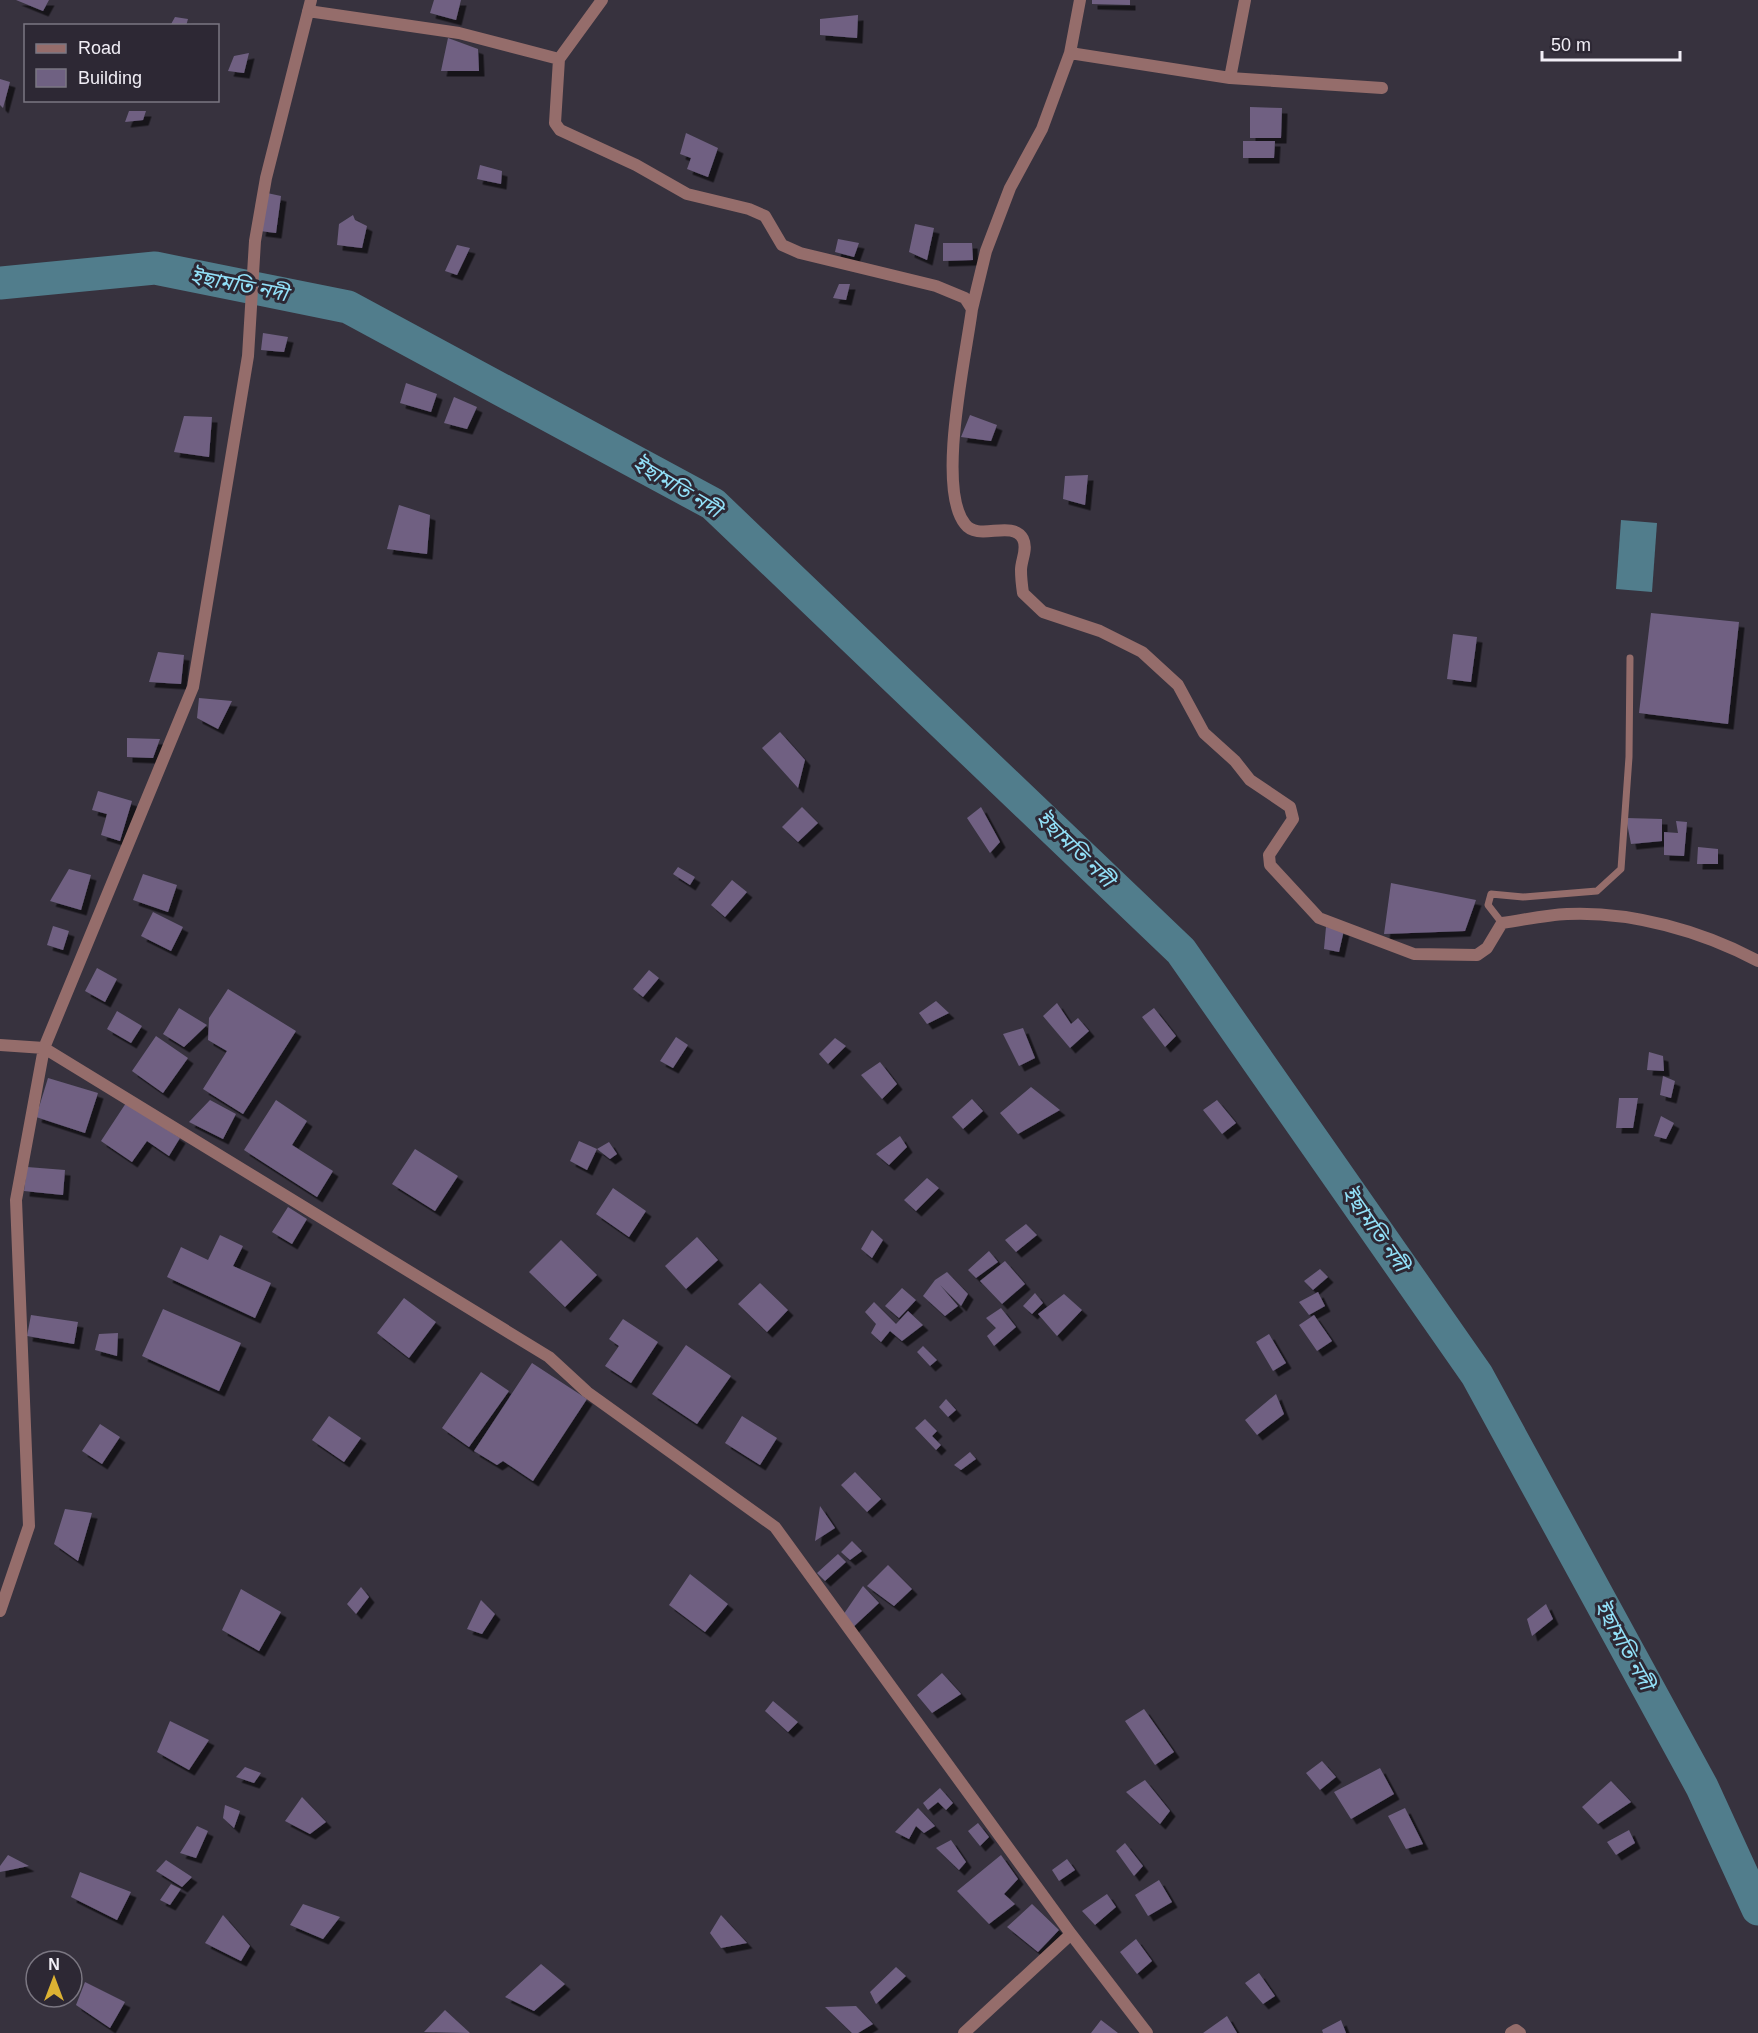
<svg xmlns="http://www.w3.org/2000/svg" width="1758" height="2033" font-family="Helvetica,'Noto Sans Bengali',sans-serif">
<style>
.water{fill:#517d8c}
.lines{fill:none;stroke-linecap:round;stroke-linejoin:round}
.river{stroke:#517d8c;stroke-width:33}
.building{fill:#6f6182;filter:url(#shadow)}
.service{stroke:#956d6b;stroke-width:7}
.minor{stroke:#956d6b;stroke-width:12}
.labels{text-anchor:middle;stroke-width:6;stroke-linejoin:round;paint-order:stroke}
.water-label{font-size:21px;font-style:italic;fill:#92e0f8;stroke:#2d2834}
</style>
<defs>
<filter id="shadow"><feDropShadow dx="5.5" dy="5.5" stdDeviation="0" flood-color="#0009"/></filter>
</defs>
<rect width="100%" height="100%" fill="#37323e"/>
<!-- water -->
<path class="water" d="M1621,520L1657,523L1652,592L1616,589Z"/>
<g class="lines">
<!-- river -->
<path class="river" d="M0,283L155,268L348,307L713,504L1181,951L1477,1375L1702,1787L1758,1909"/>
</g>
<!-- building -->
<path class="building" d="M16,0H49L43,11Z
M434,0H461L456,20L430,13Z
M1092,0H1130V5L1092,4Z
M858,15L857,38L820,35V19Z
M175,17L188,19L186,26H170Z
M448,38L478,49L479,71H441Z
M249,53L244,73L228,71L234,56Z
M0,79L10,82L3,108L0,105Z
M1250,107L1282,108L1281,138H1250Z
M129,111H146L143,120L125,122Z
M686,133L718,148L708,177L687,169L691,158L680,154Z
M1243,141H1275L1274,158H1243Z
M480,165L502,171L501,184L477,179Z
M267,193L281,196L276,233L260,231Z
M353,215L355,220L367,226L362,248L337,245L339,224Z
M915,224L934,228L927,260L909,252Z
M838,239L859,243L854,257L835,252Z
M943,243H972L973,260L943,261Z
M457,245L470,248L457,275L445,271Z
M839,284H850L846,300L833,298Z
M263,333L288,337L284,352L261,350Z
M406,383L437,394L431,412L400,403Z
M454,397L477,407L467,429L444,423Z
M970,415L997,425L991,441L961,437Z
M184,416L212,417L209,457L174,452Z
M1088,475L1085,505L1063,499L1065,476Z
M399,505L430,515L427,554L387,549Z
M1651,613L1739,622L1728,724L1639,713Z
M1453,634L1477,637L1471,682L1447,679Z
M158,652L184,655L181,684L149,682Z
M199,698L232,701L218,729L197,718Z
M780,732L805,760L798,788L762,748Z
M127,738L160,739L153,758L127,757Z
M98,791L132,801L120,841L101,835L107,814L92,810Z
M802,807L818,823L798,842L782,827Z
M981,807L1000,842L990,853L967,818Z
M1626,818L1662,819V841L1631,844Z
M1676,821L1687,822L1684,856L1664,855V832L1678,833Z
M1698,847L1718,849V864H1697Z
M678,867L695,877L690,885L673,874Z
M69,869L91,875L81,910L50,901Z
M143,874L177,885L168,912L133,900Z
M732,880L747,892L725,917L711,905Z
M1391,883L1476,900L1465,931L1384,934Z
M153,912L183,927L171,951L141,936Z
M53,926L69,931L63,950L47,945Z
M1326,927L1344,930L1339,952L1324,949Z
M97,968L117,979L105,1002L85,991Z
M649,970L659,978L643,997L633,989Z
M228,989L296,1031L243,1114L203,1089L227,1051L208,1040L209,1018Z
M936,1001L949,1013L927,1024L919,1013Z
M1057,1003L1071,1024L1078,1018L1089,1031L1070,1048L1043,1016Z
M179,1008L207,1025L184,1047L163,1034Z
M1154,1008L1176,1036L1165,1047L1142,1017Z
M117,1011L142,1026L131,1043L107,1029Z
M1023,1028L1035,1058L1019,1066L1003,1034Z
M156,1036L188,1058L163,1093L132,1071Z
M676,1037L688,1045L673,1068L660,1061Z
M835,1038L846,1046L828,1064L819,1054Z
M1649,1052L1663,1056L1664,1071L1647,1070Z
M880,1062L897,1084L882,1099L861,1075Z
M1663,1076L1675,1081L1671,1098L1660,1095Z
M48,1078L98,1093L85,1133L36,1117Z
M1031,1087L1060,1110L1018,1134L1000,1113Z
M1619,1098H1638L1633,1128H1616Z
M972,1099L983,1111L963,1129L952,1117Z
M210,1100L236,1114L223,1139L189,1122Z
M276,1100L307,1121L292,1145L333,1171L317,1197L244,1150Z
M1217,1100L1236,1123L1222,1134L1203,1110Z
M126,1103L180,1138L169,1156L147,1141L132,1162L101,1141Z
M1661,1116L1674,1123L1666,1139L1654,1136Z
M900,1136L907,1147L889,1165L876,1154Z
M579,1141L597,1149L587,1170L570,1161Z
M609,1142L617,1154L610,1159L597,1149Z
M415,1149L458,1176L435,1211L392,1184Z
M27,1167L65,1170L63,1195L24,1191Z
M927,1178L939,1188L916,1211L904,1200Z
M613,1188L646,1211L629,1237L596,1214Z
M288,1207L307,1219L292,1244L272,1232Z
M1026,1224L1037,1235L1016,1252L1005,1240Z
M872,1230L883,1240L872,1258L861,1249Z
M220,1235L243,1246L233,1266L271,1283L255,1318L167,1277L181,1247L208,1260Z
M697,1237L718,1260L686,1289L665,1266Z
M561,1240L597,1275L565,1307L529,1272Z
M989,1251L998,1262L976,1278L968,1270Z
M1005,1261L1025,1284L1002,1304L980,1281Z
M1320,1269L1328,1277L1313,1290L1304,1281Z
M947,1272L968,1294L961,1306L940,1285L958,1306L945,1316L923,1296L935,1280Z
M760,1283L788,1310L767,1332L738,1304Z
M902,1288L916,1300L899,1318L885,1306Z
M1318,1292L1325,1306L1309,1315L1299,1302Z
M1035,1293L1043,1303L1032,1314L1023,1306Z
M1064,1294L1082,1310L1057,1336L1038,1314Z
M404,1298L436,1322L409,1358L377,1333Z
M874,1302L896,1324L908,1311L923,1325L902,1341L890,1331L881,1342L871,1333L876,1324L865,1312Z
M1001,1308L1016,1327L994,1346L987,1336L996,1328L986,1318Z
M163,1309L241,1343L219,1391L142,1356Z
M31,1315L78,1322L74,1344L27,1336Z
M1314,1315L1332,1341L1317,1351L1299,1325Z
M623,1319L658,1342L631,1383L605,1366L619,1346L609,1339Z
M118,1333L117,1356L95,1350L99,1334Z
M1269,1334L1286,1363L1273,1371L1256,1342Z
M686,1345L731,1376L697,1424L652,1394Z
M923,1346L937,1360L930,1366L917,1352Z
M532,1363L587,1399L533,1481L503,1461L497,1465L474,1451Z
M481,1372L509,1391L469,1447L442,1428Z
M1276,1394L1284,1414L1257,1435L1245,1420Z
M946,1399L956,1410L948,1417L939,1407Z
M329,1416L361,1438L344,1462L312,1440Z
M742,1416L777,1438L760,1465L725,1443Z
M925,1419L937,1431L932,1436L941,1445L936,1450L915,1428Z
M100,1424L120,1437L102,1464L82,1451Z
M970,1452L976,1459L961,1470L954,1465Z
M855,1472L881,1499L867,1512L841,1485Z
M820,1506L835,1528L815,1541Z
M65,1509L92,1513L78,1561L54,1544Z
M852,1541L862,1551L850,1560L841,1552Z
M838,1554L846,1562L825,1581L817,1573Z
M888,1565L912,1589L894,1606L867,1586Z
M690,1574L728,1604L705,1632L669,1605Z
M863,1586L879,1603L850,1630L841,1618Z
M361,1587L369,1597L356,1614L347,1604Z
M241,1589L281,1612L259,1651L222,1630Z
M481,1600L495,1614L482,1634L467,1629Z
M1546,1604L1553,1619L1532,1636L1527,1619Z
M942,1673L961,1694L932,1713L917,1695Z
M773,1701L798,1722L788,1732L765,1711Z
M1144,1709L1174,1752L1155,1765L1125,1721Z
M170,1721L209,1740L189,1770L157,1752Z
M1322,1761L1336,1777L1320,1790L1306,1773Z
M245,1767L261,1773L254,1783L236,1777Z
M1380,1768L1394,1794L1351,1819L1334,1792Z
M1145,1780L1170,1811L1160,1824L1126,1792Z
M1611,1781L1631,1802L1598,1824L1582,1807Z
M940,1788L953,1803L946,1810L938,1802L928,1810L923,1803Z
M302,1797L326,1822L310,1834L285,1821Z
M225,1805L240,1811L234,1828L223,1818Z
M918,1808L935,1826L924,1833L916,1826L909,1839L895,1832Z
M1405,1808L1423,1844L1406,1849L1388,1816Z
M978,1823L989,1837L980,1846L968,1831Z
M197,1826L208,1831L196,1858L180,1853Z
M1629,1830L1635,1843L1616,1855L1607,1842Z
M951,1840L966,1862L959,1870L936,1848Z
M1125,1843L1143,1866L1134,1876L1116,1851Z
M8,1855L29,1866L0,1872V1866Z
M1001,1855L1018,1879L1004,1894L1015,1904L989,1924L957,1891Z
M1067,1859L1075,1870L1059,1881L1052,1870Z
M166,1860L192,1877L182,1887L156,1871Z
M80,1872L131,1892L117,1920L71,1897Z
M1159,1880L1172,1902L1148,1916L1135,1895Z
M171,1884L181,1889L170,1905L160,1900Z
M1107,1894L1116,1907L1095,1925L1082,1911Z
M303,1904L340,1917L323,1939L290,1925Z
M1032,1904L1059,1930L1038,1952L1007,1927Z
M223,1915L250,1946L241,1961L205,1943Z
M721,1915L747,1943L721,1948L710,1933Z
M1136,1939L1152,1961L1137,1974L1120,1952Z
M541,1964L565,1984L534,2011L505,1997Z
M896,1967L906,1976L876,2004L870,1992Z
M1259,1973L1275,1996L1263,2004L1245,1983Z
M85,1982L125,2002L110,2028L76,2005Z
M856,2006L873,2024L858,2033H852L825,2007Z
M445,2010L470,2033L424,2032Z
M1227,2016L1237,2033H1203Z
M1101,2020L1118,2033H1091Z
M1341,2020L1346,2033H1323L1322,2030Z"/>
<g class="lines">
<!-- service -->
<path class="service" d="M1502,923L1488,905L1491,894L1523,897L1597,891L1621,869L1629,757L1630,658"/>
<!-- minor -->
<path class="minor" d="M308,11L459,33L559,59L602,0
M1070,53L1230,78L1382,88
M559,59L555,123L560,130L636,165L687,194L749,209L765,216L782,245L800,253L936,286L965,298L972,309C966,356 936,488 965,524C978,542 1012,519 1023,539C1028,549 1021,560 1021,570C1021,578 1022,586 1023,593L1043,612L1100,631L1142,652L1178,685L1204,733L1235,761L1250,780L1290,807L1293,819L1269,855L1270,865L1319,918L1414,954L1477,955L1487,948L1502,923C1524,920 1545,915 1567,914C1631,911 1702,931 1758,961
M1230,78L1245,0
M972,309L986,251L1010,188L1042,129L1070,53L1080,0
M0,1045L44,1048L549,1357L587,1392L775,1527L1071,1934L1147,2033
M0,1611L29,1526L16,1200L44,1048L193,687L248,356L255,241L266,178L311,0
M964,2033L1071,1934
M1511,2033L1516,2030L1520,2033"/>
</g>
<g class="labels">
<!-- water labels -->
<g class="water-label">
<text transform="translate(239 285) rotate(11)" y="7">ইছামতি নদী</text>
<text transform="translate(677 487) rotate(31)" y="7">ইছামতি নদী</text>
<text transform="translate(1075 849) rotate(44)" y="7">ইছামতি নদী</text>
<text transform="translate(1375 1229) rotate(55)" y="7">ইছামতি নদী</text>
<text transform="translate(1624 1645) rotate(61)" y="7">ইছামতি নদী</text>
</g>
</g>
<!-- legend -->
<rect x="24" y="24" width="195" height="78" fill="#2d2834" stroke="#7b7782" stroke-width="1.5"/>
<rect x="36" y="44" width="30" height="9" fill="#956d6b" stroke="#7b7782" stroke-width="1.5"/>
<text x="78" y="54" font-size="18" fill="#f1eef6">Road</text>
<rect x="36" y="69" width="30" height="18" fill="#6f6182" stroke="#7b7782" stroke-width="1.5"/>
<text x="78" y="84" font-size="18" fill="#f1eef6">Building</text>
<!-- north arrow -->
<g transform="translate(54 1979)"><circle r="28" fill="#2d2834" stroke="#7b7782" stroke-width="1.5"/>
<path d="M0-4.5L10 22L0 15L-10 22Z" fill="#dcb233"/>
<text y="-9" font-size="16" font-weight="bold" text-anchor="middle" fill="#f1eef6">N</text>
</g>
<!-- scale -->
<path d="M1542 51v9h138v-9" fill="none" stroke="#f1eef6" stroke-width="3"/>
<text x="1551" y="51" font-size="18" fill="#f1eef6" stroke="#2d2834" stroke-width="4.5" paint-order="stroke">50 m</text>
</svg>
